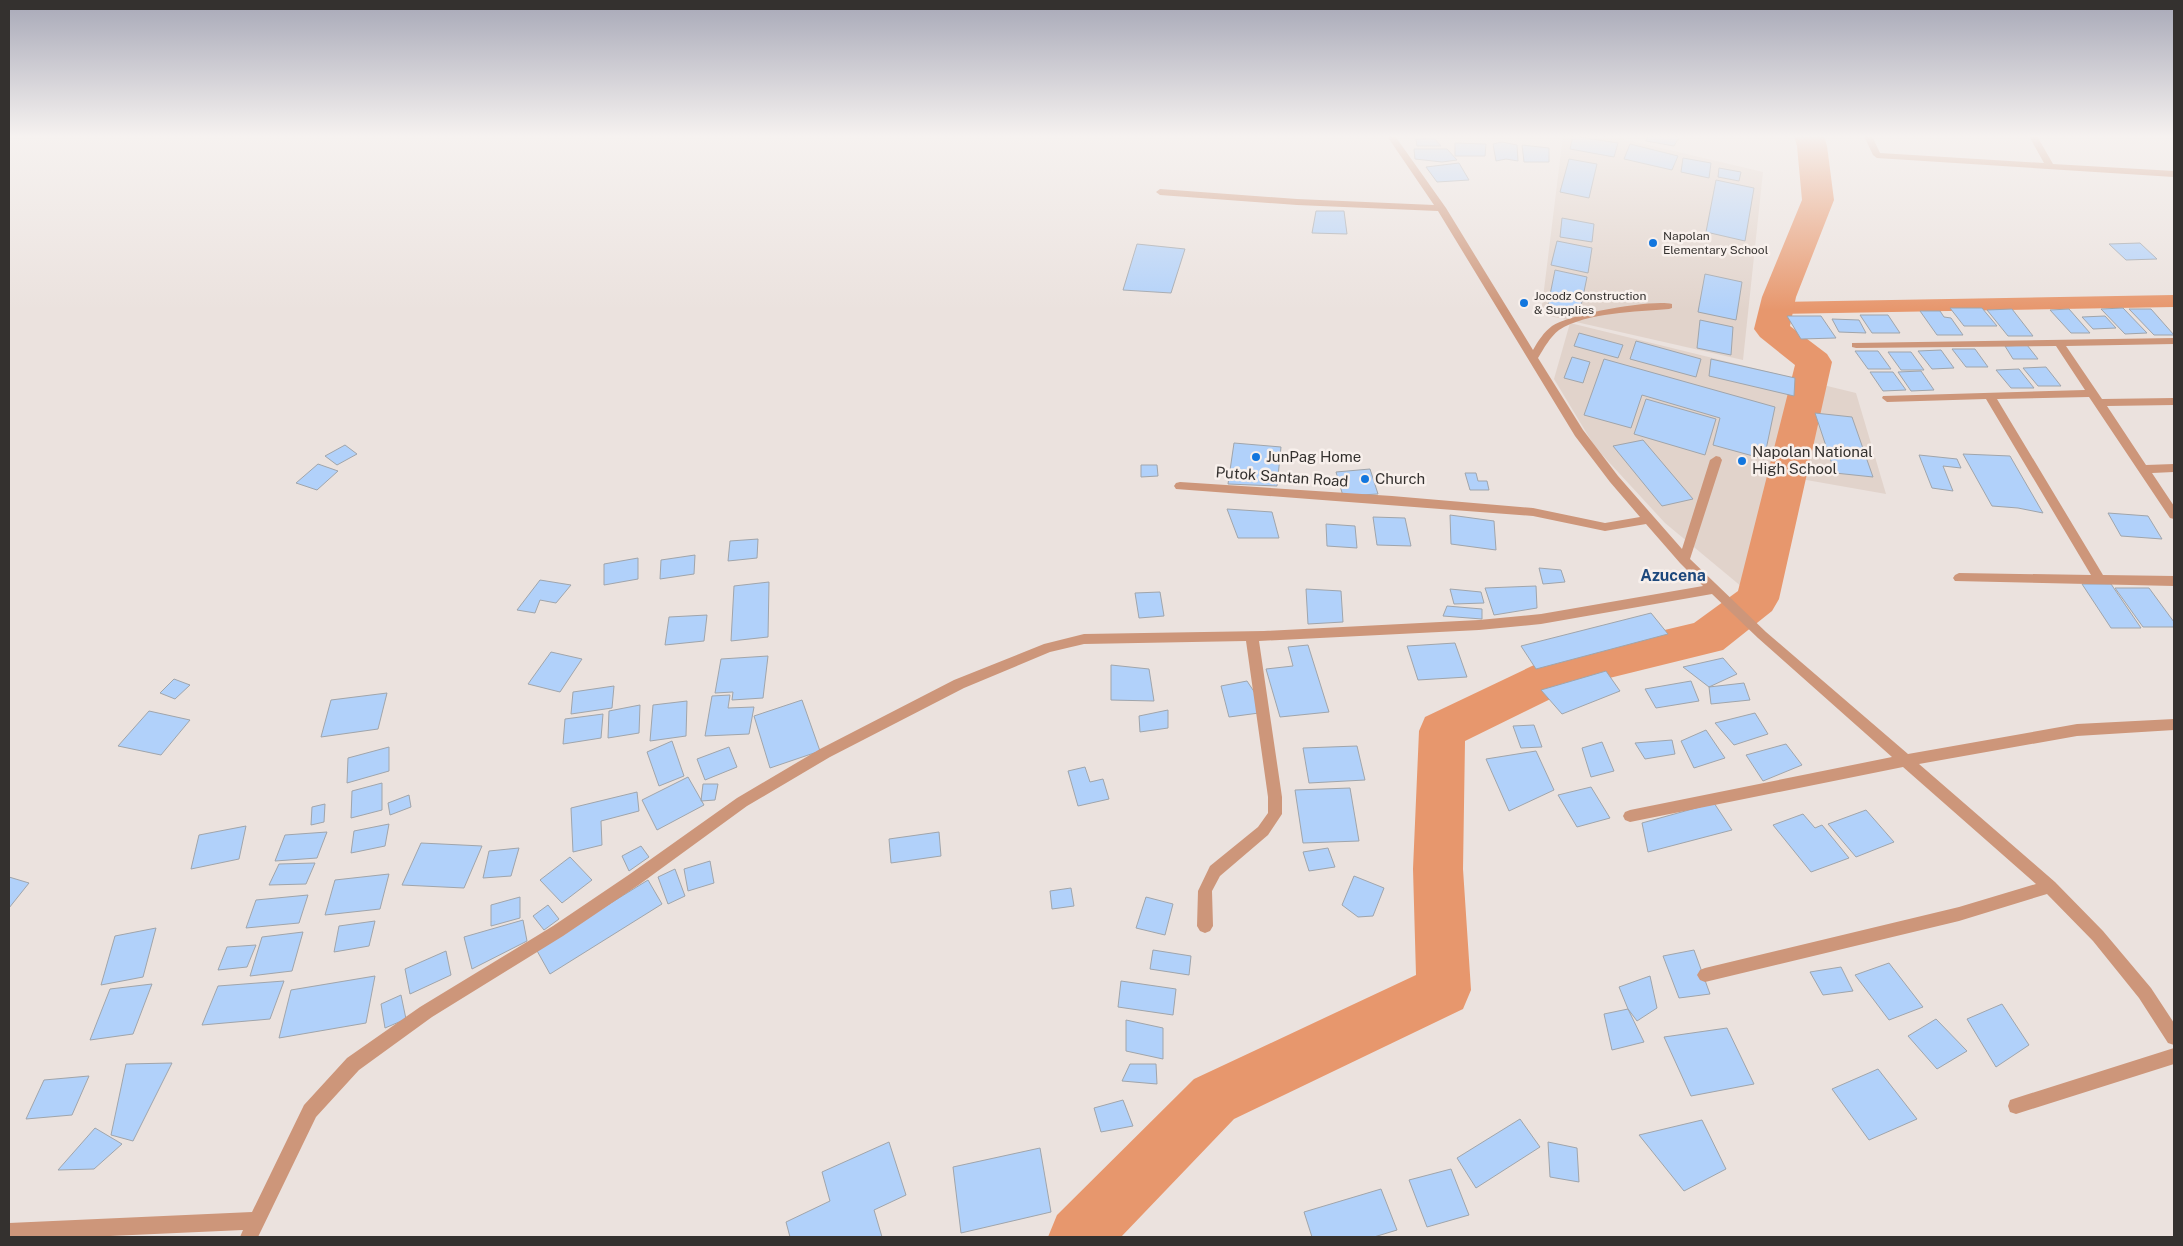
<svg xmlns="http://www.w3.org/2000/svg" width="2183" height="1246" font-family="'Public Sans',sans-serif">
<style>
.built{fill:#e1d3cb}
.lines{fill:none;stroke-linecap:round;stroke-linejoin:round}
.canal{fill:#e7976d;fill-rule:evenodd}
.river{fill:#e7976d;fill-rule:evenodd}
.building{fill:#b1d1fa;stroke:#a0a5ab}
.minor{fill:#cd967a;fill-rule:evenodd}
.poi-dot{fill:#1276de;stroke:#f8f0ec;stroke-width:2}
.labels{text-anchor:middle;stroke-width:5;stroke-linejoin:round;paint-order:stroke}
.far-poi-label{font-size:12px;fill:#34312f;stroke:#f8f0ec;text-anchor:start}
.poi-label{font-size:15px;fill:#34312f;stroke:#f8f0ec;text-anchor:start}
.street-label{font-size:15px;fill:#34312f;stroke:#f8f0ec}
.neighbourhood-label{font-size:16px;font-weight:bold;fill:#1d487c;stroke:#f8f0ec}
</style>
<rect width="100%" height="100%" fill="#ebe2de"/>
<!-- built -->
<path class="built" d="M1563,136H1610L1763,172L1743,360L1541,314Z
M1570,323L1856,393L1886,494L1773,474L1742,587L1665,523L1595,447L1554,379Z"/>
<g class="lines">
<!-- canal -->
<path class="canal" d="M2174,295V307L1776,314L1769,312L1766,308L1769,304L1776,302Z"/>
<!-- river -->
<path class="river" d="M1794,136H1824L1827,146L1834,200L1796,297L1790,326L1827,354L1832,362L1779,599L1772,611L1723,650L1577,686L1465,741L1463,869L1471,990L1463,1009L1234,1119L1121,1237H1048L1057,1215L1194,1079L1416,975L1413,869L1419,731L1425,717L1551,657L1694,623L1738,591L1795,365L1760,337L1754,329L1762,297L1802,200L1797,146Z"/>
</g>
<!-- building -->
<path class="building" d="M1573,136L1618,143L1614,157L1570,149Z
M1648,136H1680L1674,146L1646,141Z
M1434,138L1441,146H1417L1416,139Z
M1502,142L1517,145L1518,161L1506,159L1496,161L1493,144Z
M1455,143L1486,144L1485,156H1455Z
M1630,144L1678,156L1672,170L1624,159Z
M1522,145L1549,148V162H1524Z
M1414,149H1447L1457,160L1442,162L1415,159Z
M1683,158L1711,163L1709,178L1681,172Z
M1569,159L1597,164L1589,198L1560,192Z
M1459,163L1469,180L1437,182L1426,167Z
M1719,168L1741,172L1739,181L1718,177Z
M1716,180L1754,188L1745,241L1706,232Z
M1316,211H1344L1347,234L1312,233Z
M1562,218L1594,224L1592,242L1560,237Z
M1557,241L1592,248L1588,273L1551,265Z
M2140,243L2157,259L2126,260L2109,244Z
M1137,244L1185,249L1171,293L1123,290Z
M1555,270L1587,277L1579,316L1547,310Z
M1705,274L1742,282L1736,320L1698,312Z
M1950,308H1982L1997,326H1964Z
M2123,308L2147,333L2125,334L2101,309Z
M2012,309L2033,336H2008L1987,310Z
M2069,309L2090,333H2071L2050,310Z
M2129,309H2151L2174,335H2154Z
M1920,311H1940L1944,317L1951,318L1963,335H1937Z
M1860,315H1888L1900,333H1872Z
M1787,316H1821L1836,338L1801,339Z
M2105,316L2116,328L2093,329L2082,317Z
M1832,319L1859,320L1866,333L1839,332Z
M1700,320L1733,327L1731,355L1697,348Z
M1579,333L1623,345L1618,358L1574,346Z
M1636,341L1701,359L1696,377L1630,359Z
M2027,345L2038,359H2013L2005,346Z
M1952,349H1975L1988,367H1966Z
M1941,350L1954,368L1932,369L1918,351Z
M1855,351H1878L1891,369H1868Z
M1888,352H1911L1924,370H1901Z
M1572,357L1590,362L1583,383L1564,378Z
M1604,359L1775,407L1764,459L1713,445L1720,418L1642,395L1631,428L1584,415Z
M1711,359L1795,378L1794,396L1709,376Z
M2046,367L2061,386H2038L2023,368Z
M2019,369L2034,388H2011L1996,370Z
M1921,371L1934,390L1911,391L1898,372Z
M1870,372H1893L1906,390L1883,391Z
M1646,399L1716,419L1705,455L1634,434Z
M1815,413L1852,417L1873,477L1835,473Z
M1643,440L1693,499L1662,506L1613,446Z
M1234,443L1281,447L1277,486L1228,484Z
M345,445L357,454L337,465L325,456Z
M1963,454L2010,456L2043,513L2018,508L1992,506Z
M1919,455L1957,459L1961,468L1943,466L1953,491L1932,488Z
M318,464L338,471L317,490L296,483Z
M1141,465H1157L1158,476L1141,477Z
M1370,469L1378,494L1343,496L1336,472Z
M1465,473H1476L1478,481H1487L1489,490H1470Z
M1227,509L1272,512L1279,538H1238Z
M2108,513L2148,516L2162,539L2121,536Z
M1450,515L1494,521L1496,550L1451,544Z
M1373,517L1405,518L1411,546L1377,545Z
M1326,524L1355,526L1357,548L1327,546Z
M758,539L757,558L728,561L730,541Z
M695,555L694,574L660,579L661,560Z
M638,558V579L604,585V564Z
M1539,568L1561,570L1565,582L1543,584Z
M540,580L571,585L556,603L540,600L535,613L517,610Z
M769,582L768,637L731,641L734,586Z
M2082,584H2111L2141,628H2111Z
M1536,586L1537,608L1494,615L1485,588Z
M2115,588H2149L2174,622V627H2143Z
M1306,589L1341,591L1343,622L1308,624Z
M1450,589L1481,592L1484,603L1454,604Z
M1160,592L1164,616L1139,618L1135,593Z
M1447,606L1482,609V619L1443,616Z
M1651,613L1668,634L1536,669L1521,646Z
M707,615L704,641L665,645L669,617Z
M1455,643L1467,677L1418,680L1407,646Z
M1308,645L1329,712L1280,717L1266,669L1293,666L1288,647Z
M551,652L582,659L560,692L528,684Z
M768,656L763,698L732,700L733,692L715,693L721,659Z
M1723,658L1737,674L1709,687L1683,667Z
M1111,665L1149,669L1154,701L1111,700Z
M1606,671L1620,691L1562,714L1541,690Z
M174,679L190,685L175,699L160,693Z
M1247,681L1255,693L1259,713L1229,717L1221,686Z
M1691,681L1699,701L1656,708L1645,689Z
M1744,683L1750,700L1711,704L1709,687Z
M614,686L612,708L571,714L573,692Z
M387,693L378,729L321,737L331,700Z
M730,695L728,708L754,707L749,734L705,736L712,696Z
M802,700L820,751L770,768L754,716Z
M687,701L686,736L650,741L653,705Z
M640,705L639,733L608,738L609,711Z
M1168,710V728L1140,732L1139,716Z
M149,711L190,720L161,755L118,746Z
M1755,713L1768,734L1734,745L1715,723Z
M603,714L601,738L563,744L565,719Z
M1534,725L1542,747L1521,748L1513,726Z
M1706,730L1725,758L1694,768L1681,741Z
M1672,740L1675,754L1645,759L1635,743Z
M672,741L684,776L659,786L647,752Z
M1602,742L1614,771L1591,777L1582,748Z
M1786,744L1802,765L1763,781L1746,755Z
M1357,746L1365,780L1309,783L1303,748Z
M389,747V771L347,783L348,758Z
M729,747L737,767L705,780L697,759Z
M1536,751L1554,790L1509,811L1486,759Z
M1085,767L1090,782L1103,779L1109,799L1078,806L1068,771Z
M688,777L704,805L657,830L642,800Z
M382,783V810L351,818L352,791Z
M703,784H718L715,800L701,801Z
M1591,787L1610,818L1577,827L1558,795Z
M1350,788L1359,841L1303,843L1295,790Z
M637,792L639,811L601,821L602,845L573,852L571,808Z
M409,795L411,807L390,815L388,803Z
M1714,803L1732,830L1648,852L1642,823Z
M325,804L324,822L311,825L312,807Z
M1866,810L1894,842L1856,857L1828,824Z
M1803,814L1815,828L1822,825L1849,858L1811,872L1773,825Z
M389,824L385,846L351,853L354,831Z
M246,826L239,859L191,869L199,835Z
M327,832L317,858L275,861L285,835Z
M939,832L941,856L891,863L889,839Z
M421,843L482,846L464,888L402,885Z
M641,846L649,857L629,871L622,856Z
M519,848L511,876L483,878L489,851Z
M1328,848L1335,867L1309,871L1303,852Z
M570,857L592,880L562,903L540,880Z
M710,861L714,883L688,891L684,869Z
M315,863L306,884L269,885L279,864Z
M675,869L685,896L668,904L658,877Z
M389,874L380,909L325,915L335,880Z
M1354,876L1384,888L1373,916L1358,917L1342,905Z
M9,877L29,883L9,908Z
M648,880L662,904L550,974L536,949Z
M1071,888L1074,906L1052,909L1050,891Z
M308,895L299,923L246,928L256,900Z
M520,897V918L491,926V905Z
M1146,897L1173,904L1165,935L1136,928Z
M548,905L559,919L544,930L533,916Z
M523,920L527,941L472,969L464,937Z
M375,921L369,946L334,952L339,926Z
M156,928L143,977L101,985L115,936Z
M303,932L292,971L250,976L262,937Z
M256,945L247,967L218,970L227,947Z
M1153,950L1191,956L1189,975L1150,969Z
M1694,950L1710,994L1679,998L1663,956Z
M446,951L451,975L410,994L405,969Z
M1889,963L1923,1007L1889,1020L1855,975Z
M1841,967L1853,991L1823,995L1810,972Z
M375,976L366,1023L279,1038L291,990Z
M1650,976L1657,1008L1637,1021L1628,1009L1619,987Z
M284,981L270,1019L202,1025L218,986Z
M1121,981L1176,989L1173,1015L1118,1007Z
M152,984L133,1034L90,1040L110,989Z
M401,995L406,1019L385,1028L381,1004Z
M2002,1004L2029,1045L1996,1067L1967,1019Z
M1628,1009L1644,1042L1612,1050L1604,1014Z
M1936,1019L1967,1051L1937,1069L1908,1036Z
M1126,1020L1163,1028V1059L1126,1051Z
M1727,1028L1754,1084L1691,1096L1664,1037Z
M172,1063L133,1141L111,1135L126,1064Z
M1130,1064H1156L1157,1084L1122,1081Z
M1878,1069L1917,1119L1869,1140L1832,1089Z
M89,1076L72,1115L26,1119L44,1080Z
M1123,1100L1133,1126L1101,1132L1094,1108Z
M1520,1119L1540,1147L1476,1188L1457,1158Z
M1702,1120L1726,1169L1684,1191L1639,1135Z
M95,1128L122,1144L94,1169L58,1170Z
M889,1142L906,1195L874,1210L882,1237H790L786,1222L830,1201L822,1172Z
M1548,1142L1577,1148L1579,1182L1550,1177Z
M1040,1148L1051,1212L961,1233L953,1167Z
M1451,1169L1469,1215L1427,1227L1409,1180Z
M1381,1189L1397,1230L1374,1237H1312L1304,1212Z"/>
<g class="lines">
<!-- minor -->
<path class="minor" d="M1387,136H1395L1446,208L1533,350C1538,341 1544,332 1552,326C1570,314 1652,299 1672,304V308L1669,309C1636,312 1587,312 1559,330C1550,337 1544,348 1538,358L1583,430L1618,476L1682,549L1710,460L1716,456L1720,457L1722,460L1690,559L1766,632L1908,754L2077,724L2174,719V730L2077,736L1919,764L2055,882L2103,931L2151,988L2174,1023V1045L2168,1043L2139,998L2093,941L2047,894L1959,921L1705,982L1700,980L1697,975L1700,970L1705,968L1959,907L2036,884L1903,767L1630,822L1625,820L1623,816L1625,812L1630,810L1892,757L1758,638L1712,594L1541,624L1479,630L1259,641L1282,797V814L1268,835L1220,876L1212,891L1213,926L1210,931L1205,933L1200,931L1197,926L1198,891L1210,866L1258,827L1268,813V797L1246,641L1084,644L1050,652L964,688L830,757L747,806L640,884L563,936L432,1017L359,1070L316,1117L258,1237H240L243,1230L88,1237H9V1223L252,1212L304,1105L347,1058L420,1007L553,926L630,874L737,798L820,749L954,680L1044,644L1084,634L1264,631L1479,620L1541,614L1703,586L1680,563L1646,524L1605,531L1533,516L1176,489L1174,486L1176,483L1180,482L1392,496L1533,508L1605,523L1640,517L1610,482L1575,436L1438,211L1297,205L1160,195L1156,192L1160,189L1297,199L1434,205Z
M1864,136H1872L1880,153L2044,163L2029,136H2037L2053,164L2174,171V177L1877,158L1873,155Z
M2174,338V344L2066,346L2102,399L2174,398V405L2107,406L2146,465L2174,464V472L2152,473L2174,506V519L2170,518L2089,397L1997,399L2103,575L2174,576V586L1955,581L1953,578L1955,575L1959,573L2091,575L1986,399L1887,402L1882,398L1883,396L2085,390L2056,346L1856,348L1852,347V343Z
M2174,1048V1064L2016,1114L2010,1112L2008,1106L2010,1100L2016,1098Z"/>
</g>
<!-- sky -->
<linearGradient id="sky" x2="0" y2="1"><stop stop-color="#a7a8b7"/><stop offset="0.44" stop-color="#f6f2f0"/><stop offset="1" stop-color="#f6f2f0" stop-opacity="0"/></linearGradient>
<rect width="2183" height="310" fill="url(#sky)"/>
<!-- markers -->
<g class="poi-dot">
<circle cx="1653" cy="243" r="5"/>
<circle cx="1524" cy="303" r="5"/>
<circle cx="1256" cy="457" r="5"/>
<circle cx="1742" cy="461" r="5"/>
<circle cx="1365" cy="479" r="5"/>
</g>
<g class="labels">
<!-- far-poi labels -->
<g class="far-poi-label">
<text x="1663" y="240">Napolan<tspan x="1663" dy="14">Elementary School</tspan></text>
<text x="1534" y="300">Jocodz Construction<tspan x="1534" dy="14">&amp; Supplies</tspan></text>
</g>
<!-- poi labels -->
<g class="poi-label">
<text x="1752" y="457">Napolan National<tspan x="1752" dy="17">High School</tspan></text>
<text x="1266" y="462">JunPag Home</text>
<text x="1375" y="484">Church</text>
</g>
<!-- street labels -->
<g class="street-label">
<text transform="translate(1282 477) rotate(4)" y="5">Putok Santan Road</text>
</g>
<!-- neighbourhood labels -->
<g class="neighbourhood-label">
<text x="1673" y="581">Azucena</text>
</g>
</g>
<!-- border -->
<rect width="2183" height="1246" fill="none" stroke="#34312f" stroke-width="20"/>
</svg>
